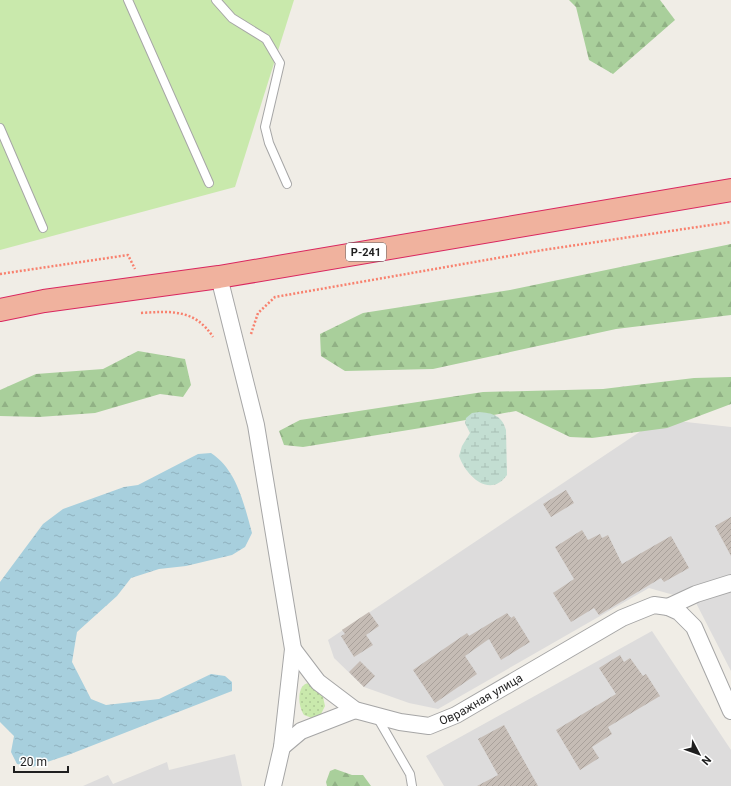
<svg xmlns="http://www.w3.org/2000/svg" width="731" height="786" font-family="Roboto,sans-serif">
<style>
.residential{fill:#dddcdc}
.grass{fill:url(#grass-dots)}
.forest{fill:url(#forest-firs)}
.wetland{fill:url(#wetland-marsh)}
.garden{fill:#c9e9ac}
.water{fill:url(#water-ripples)}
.building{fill:url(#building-hatch)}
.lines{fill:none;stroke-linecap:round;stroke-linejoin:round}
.service-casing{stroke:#a6a6a6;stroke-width:10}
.minor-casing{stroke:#a6a6a6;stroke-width:18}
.trunk-casing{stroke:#d9275f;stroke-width:24}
.path{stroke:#f8816e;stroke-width:2.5;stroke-dasharray:2 2;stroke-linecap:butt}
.service{stroke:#fff;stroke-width:8}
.minor{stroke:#fff;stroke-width:16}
.trunk{stroke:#f0b29e;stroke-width:22}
.labels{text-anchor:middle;stroke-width:3;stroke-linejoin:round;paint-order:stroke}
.shield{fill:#fff;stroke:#626262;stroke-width:1}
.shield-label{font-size:11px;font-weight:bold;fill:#1f1f1f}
.street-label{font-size:12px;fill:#1f1f1f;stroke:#fff}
</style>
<defs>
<pattern id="grass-dots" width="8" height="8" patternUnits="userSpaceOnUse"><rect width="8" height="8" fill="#c9e9ac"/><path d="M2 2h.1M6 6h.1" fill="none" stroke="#acc794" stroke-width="1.8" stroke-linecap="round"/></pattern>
<pattern id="forest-firs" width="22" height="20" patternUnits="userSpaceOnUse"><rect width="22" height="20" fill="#a9cf9b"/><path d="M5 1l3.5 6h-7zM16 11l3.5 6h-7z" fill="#91b185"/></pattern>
<pattern id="wetland-marsh" width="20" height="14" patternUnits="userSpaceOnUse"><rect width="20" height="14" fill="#c3ded2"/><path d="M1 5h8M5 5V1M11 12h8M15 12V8" fill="none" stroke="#a7beb4"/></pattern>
<pattern id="water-ripples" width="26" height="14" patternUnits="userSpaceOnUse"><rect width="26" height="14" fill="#a7cfdd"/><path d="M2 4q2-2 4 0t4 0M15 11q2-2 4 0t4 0" fill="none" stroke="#8fb1bd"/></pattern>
<pattern id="building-hatch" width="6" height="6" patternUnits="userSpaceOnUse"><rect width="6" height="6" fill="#c5bcb5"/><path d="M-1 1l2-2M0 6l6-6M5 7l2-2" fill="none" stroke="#a9a19b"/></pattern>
</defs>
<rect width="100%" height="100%" fill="#f0ede6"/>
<!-- residential -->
<path class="residential" d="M659,419L731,427V671L695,601L649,588L438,709L409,703L364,687L334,658L328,640Z
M652,631L731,750V786H444L426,756Z
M235,754L242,786H83L108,775L113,784L167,762L169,770Z"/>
<!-- grass -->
<path class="grass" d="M309,683L323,697L325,706L321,714L312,718L304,715C298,707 296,684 309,683Z"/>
<!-- forest -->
<path class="forest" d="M569,0H660L675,20L613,74L589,60L576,7Z
M731,244V315L616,329L433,369L345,371L321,356L320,334L363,313L510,290Z
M138,351L185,359L191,385L183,397L160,394L95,413L39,417L0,416V390L36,374L103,369Z
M731,377V404L667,428L592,438L570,437L516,411L427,427L303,447L284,445L279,431L300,420L483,392L603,389L694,378Z
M335,769L352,775H363L371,786H327L326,782L330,771Z"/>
<!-- wetland -->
<path class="wetland" d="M479,412C492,413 502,415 506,430L507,475C490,499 466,476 459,456L462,446L470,433L465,423L466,418L472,413Z"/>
<!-- garden -->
<path class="garden" d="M0,0H294L235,187L0,250Z"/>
<!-- water -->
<path class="water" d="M211,453C237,470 244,504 252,533L245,547L232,555L186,566L159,569L131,578L117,596L77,632L72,662L91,699L106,705L159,699L211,674L225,676L232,682V691L68,755L32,767L17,764L11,752L14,736L0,722V582L43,524L63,509L124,487L138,485L198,454Z"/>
<!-- building -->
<path class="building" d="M566,490L574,503L551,517L543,504Z
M731,517V556L715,526Z
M582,530L588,540L600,534L602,538L608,535L622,564L671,536L689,568L664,582L661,578L599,615L594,608L571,622L553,593L574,579L555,547Z
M369,612L379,626L366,635L373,645L354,657L341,636L345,634L342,630Z
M507,613L511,618L514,616L530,642L501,660L489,639L465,656L477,674L435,703L413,670L467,633L469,636Z
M620,655L624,662L630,658L643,676L646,674L660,696L608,727L612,734L592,747L599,758L580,770L556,730L616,694L599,668Z
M360,661L375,676L364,687L349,672Z
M504,725L538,786H477L498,775L478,739Z"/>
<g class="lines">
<!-- service casing -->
<g class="service-casing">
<path id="service" d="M128,0L209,183
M216,0L232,18L266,39L280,63L265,127L269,143L287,184
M0,128L43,228
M377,717L410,774L412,786"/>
</g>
<!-- minor casing -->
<g class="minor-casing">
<g id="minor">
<path d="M219,277L256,425L293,649L282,747L273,786"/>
<path d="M668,607L696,594L731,583"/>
<path id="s1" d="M293,649L318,682L355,710L400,722L429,726L456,715L622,618L654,605L668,607L679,612L694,627L731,711"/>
<path d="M282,747L301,731L355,710"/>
</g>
</g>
<!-- trunk casing -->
<g class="trunk-casing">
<path id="trunk" d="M0,310L44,301L219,277L731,190"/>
</g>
<!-- path -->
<path class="path" d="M0,274L128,255L135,269
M141,313C171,311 195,309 213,337
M251,334L258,313L275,297L543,250L731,222"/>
<!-- service -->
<use href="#service" class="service"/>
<!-- minor -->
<use href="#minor" class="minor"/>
<!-- trunk -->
<use href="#trunk" class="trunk"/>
</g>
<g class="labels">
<!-- shield labels -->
<rect class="shield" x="346" y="243" width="40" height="18" rx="3"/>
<g class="shield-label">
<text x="366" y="256">Р-241</text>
</g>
<!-- street labels -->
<g class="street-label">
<text dy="4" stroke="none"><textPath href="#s1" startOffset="222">Овражная улица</textPath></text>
</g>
</g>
<!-- north arrow -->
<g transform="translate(699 754) rotate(131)" stroke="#ffffff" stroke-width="3" paint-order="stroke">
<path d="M0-3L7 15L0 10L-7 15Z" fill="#1f1f1f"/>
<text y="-6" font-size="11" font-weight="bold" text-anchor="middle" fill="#1f1f1f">N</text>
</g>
<!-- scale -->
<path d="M14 766v6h54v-6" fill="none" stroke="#1f1f1f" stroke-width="2"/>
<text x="20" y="766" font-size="12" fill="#1f1f1f" stroke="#ffffff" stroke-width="3" paint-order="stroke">20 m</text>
</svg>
